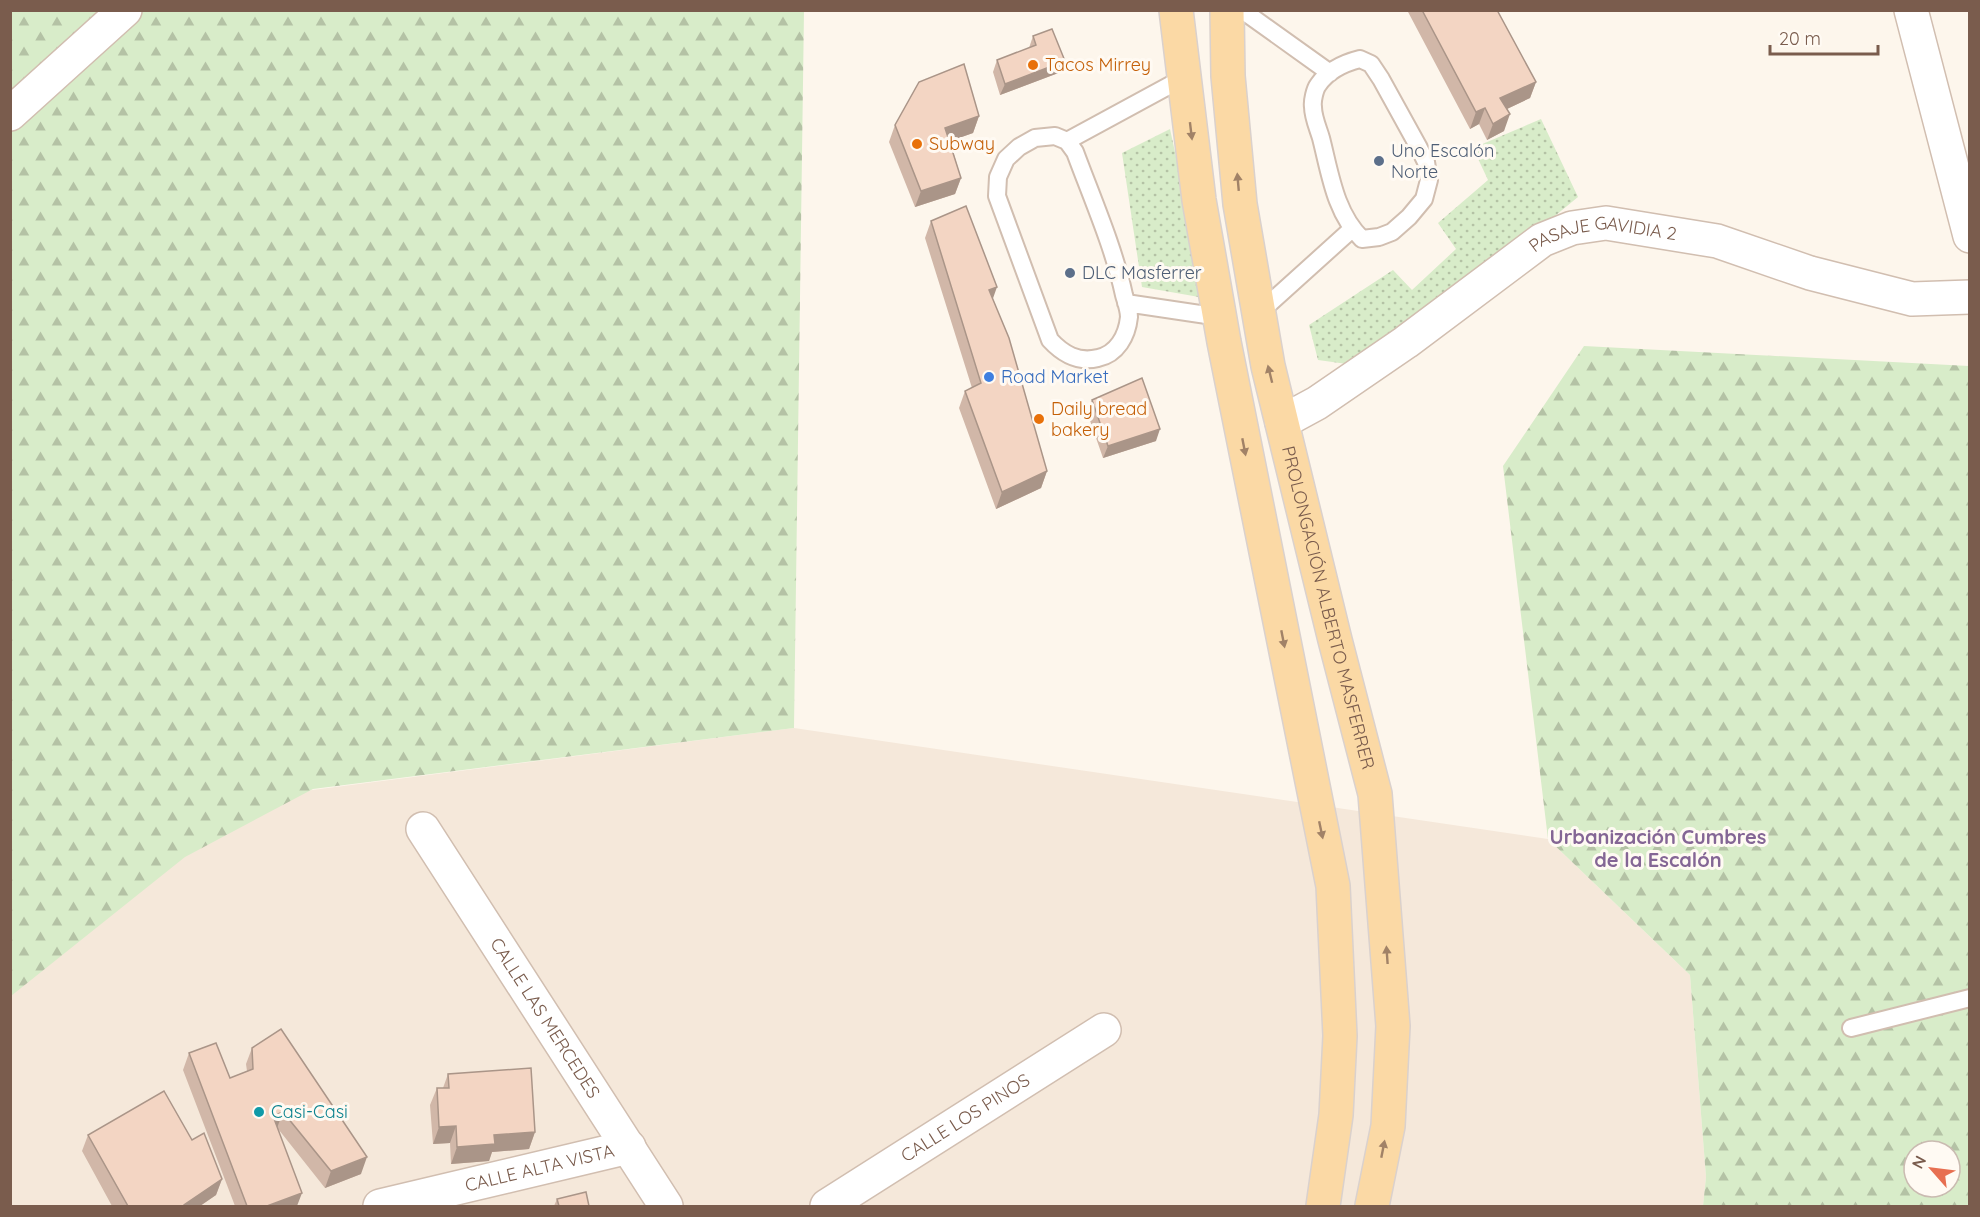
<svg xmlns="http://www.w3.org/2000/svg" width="1980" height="1217" font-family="Quicksand,sans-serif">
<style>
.residential{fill:#f5e8da}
.grass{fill:url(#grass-dots)}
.forest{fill:url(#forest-firs);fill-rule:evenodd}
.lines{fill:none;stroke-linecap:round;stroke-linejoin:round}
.lane-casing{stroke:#d1beb0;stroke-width:20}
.street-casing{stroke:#d1beb0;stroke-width:36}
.primary-casing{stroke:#dad1cd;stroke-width:36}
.lane{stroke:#fff;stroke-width:16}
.street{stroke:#fff;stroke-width:33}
.primary{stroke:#fbd9a5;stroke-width:33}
.wall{fill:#d1b7a8}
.shaded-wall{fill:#aa9588}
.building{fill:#f3d5c3;stroke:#aa9588;stroke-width:1.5}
.oneway{fill:#a18267}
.food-dot{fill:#e8710a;stroke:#fffaf3;stroke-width:2}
.service-dot{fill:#5c6f8a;stroke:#fffaf3;stroke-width:2}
.shop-dot{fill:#3f7fe0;stroke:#fffaf3;stroke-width:2}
.culture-dot{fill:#0f9aa8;stroke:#fffaf3;stroke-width:2}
.labels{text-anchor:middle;stroke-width:6;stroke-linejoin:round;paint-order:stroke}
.food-label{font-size:18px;fill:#c56008;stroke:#fffaf3;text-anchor:start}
.service-label{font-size:18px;fill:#4e5e75;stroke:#fffaf3;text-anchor:start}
.street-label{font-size:18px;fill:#7a5c4d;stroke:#fffaf3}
.shop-label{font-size:18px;fill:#366cbe;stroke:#fffaf3;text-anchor:start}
.culture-label{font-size:18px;fill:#0d838f;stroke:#fffaf3;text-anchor:start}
.neighbourhood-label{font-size:20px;font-weight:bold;fill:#846695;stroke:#fffaf3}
</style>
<defs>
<pattern id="grass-dots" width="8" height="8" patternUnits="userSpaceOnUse" patternTransform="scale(1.5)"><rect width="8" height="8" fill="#d8ecc9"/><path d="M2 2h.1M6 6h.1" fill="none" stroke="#b4c2a5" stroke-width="1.8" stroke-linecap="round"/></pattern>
<pattern id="forest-firs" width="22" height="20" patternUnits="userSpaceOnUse" patternTransform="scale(1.5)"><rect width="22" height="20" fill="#d8ecc9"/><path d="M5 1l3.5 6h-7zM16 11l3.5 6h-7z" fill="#b4c2a5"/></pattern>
</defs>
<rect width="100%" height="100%" fill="#fdf6ec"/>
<!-- residential -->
<path class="residential" d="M794,728L1548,839L1690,975L1706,1177L1703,1206H11L10,829Z"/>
<!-- grass -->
<path class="grass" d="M1541,119L1578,197L1523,242L1347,364L1318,360L1309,325L1393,270L1412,290L1456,249L1438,223L1488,180L1473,148Z
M1170,129L1181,180L1199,297L1142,287L1122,153Z"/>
<!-- forest -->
<path class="forest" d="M11,11H804L794,728L313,789L185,857L11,996Z
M1584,346L1969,366V1206H1703L1706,1177L1690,975L1548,839L1503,466ZM1914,1151H1950V1187H1914Z"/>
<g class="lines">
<!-- lane casing -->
<g class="lane-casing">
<path id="lane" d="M1242,10L1330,73
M1360,59L1371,64L1381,79L1418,146L1426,162L1429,180L1424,199L1409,217L1392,232L1379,237L1362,239C1335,213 1330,173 1321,138C1318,128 1313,117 1313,107C1312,101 1315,89 1318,85C1328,70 1344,63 1360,59Z
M1055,136L1067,141L1075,152C1092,198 1114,248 1124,295C1126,302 1129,310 1129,317C1127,336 1117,354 1098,358C1078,363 1063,354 1050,340L997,196L998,177L1006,159L1019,147L1035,138Z
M1067,141L1185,77
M1126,303L1220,317
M1259,313L1352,229
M1851,1028L1970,998"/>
</g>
<!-- street casing -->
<g class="street-casing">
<g id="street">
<path d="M1911,10L1970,236"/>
<path d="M10,114L125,10"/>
<path id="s1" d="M1282,422L1317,403L1406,342L1542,240L1572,228L1606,223L1717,241L1810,273L1912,299L1970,297"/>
<path id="s2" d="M423,829L666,1206"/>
<path id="s3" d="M380,1206L629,1147"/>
<path id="s4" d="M827,1206L1104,1030"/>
</g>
</g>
<!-- primary casing -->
<g class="primary-casing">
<g id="primary">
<path d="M1176,10L1199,200L1224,342L1333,886L1340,1036L1336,1115L1323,1206"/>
<path id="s5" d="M1227,10L1228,76L1240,204L1268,366L1335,640L1375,794L1393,1026L1388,1126L1372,1206"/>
</g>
</g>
<!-- lane -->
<use href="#lane" class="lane"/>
<!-- street -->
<use href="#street" class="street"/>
<!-- primary -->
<use href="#primary" class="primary"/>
</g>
<!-- wall -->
<path class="wall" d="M1407,10H1497L1536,82L1530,98L1507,109L1504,131L1487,140L1479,124L1470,129Z
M1033,36L1061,72L1000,95L993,72L997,60L1029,48Z
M979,116L973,133L950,141L961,178L955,194L915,207L889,142L895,125Z
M931,221L993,299L1047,471L1041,488L996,509L959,408L965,391L972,388L925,238Z
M1092,400L1156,441L1103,458L1087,412Z
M252,1048L361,1174L325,1188L279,1130L297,1206H235L183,1070L189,1053L230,1078L247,1071L246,1064Z
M448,1074L535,1132L529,1149L492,1152L489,1161L451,1164L450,1143L433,1144L430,1105L437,1088H443Z
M88,1135L192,1140L222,1179L216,1195L200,1206H112L82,1151Z
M557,1199L589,1206H554Z"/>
<!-- shaded-wall -->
<path class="shaded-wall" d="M1065,61L1061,72L1000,95L1005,84Z
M1536,82L1530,98L1494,115L1500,98Z
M1485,108L1479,124L1470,129L1476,112Z
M1510,114L1504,131L1487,140L1493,124Z
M979,116L973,133L939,145L945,128Z
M961,178L955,194L915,207L921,191Z
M997,287L991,304L989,290Z
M1160,429L1156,441L1103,458L1108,446Z
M1047,471L1041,488L996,509L1002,492Z
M283,1112L277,1128L273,1116Z
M456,1126L450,1143L433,1144L439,1127Z
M535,1132L529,1149L492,1152L489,1161L451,1164L457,1147L494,1135Z
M367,1157L361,1174L325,1188L331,1171Z
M222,1179L216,1195L200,1206H183L184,1205Z
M302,1193L297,1206H267Z"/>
<!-- building -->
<path class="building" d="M1422,10H1497L1536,82L1500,98L1510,114L1493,124L1485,108L1476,112Z
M1052,29L1065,61L1005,84L997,60L1036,45L1033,36Z
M964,64L979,116L945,128L961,178L921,191L895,125L919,82Z
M966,206L997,287L989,290L1009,338L1047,471L1002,492L965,391L981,383L931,221Z
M1142,378L1160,429L1108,446L1092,400Z
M281,1029L367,1157L331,1171L283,1112L273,1116L302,1193L267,1206H247L189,1053L216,1043L230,1078L253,1069L252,1048Z
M531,1068L535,1132L494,1135L495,1144L457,1147L456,1126L439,1127L437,1088H449L448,1074Z
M164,1091L192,1140L204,1133L222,1179L184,1205V1206H128L88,1135Z
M586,1192L589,1206H559L557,1199Z"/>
<!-- one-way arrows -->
<defs><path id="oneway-solid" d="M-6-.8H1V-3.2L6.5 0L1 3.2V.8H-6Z" transform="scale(1.5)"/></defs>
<g class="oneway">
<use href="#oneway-solid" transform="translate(1191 131) rotate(83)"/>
<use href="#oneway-solid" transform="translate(1238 182) rotate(-95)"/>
<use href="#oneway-solid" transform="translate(1270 374) rotate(-104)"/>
<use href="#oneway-solid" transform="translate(1244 447) rotate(79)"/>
<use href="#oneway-solid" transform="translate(1283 639) rotate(79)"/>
<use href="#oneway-solid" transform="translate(1321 830) rotate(78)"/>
<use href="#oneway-solid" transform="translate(1387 955) rotate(-94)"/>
<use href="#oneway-solid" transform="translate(1383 1149) rotate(-79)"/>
</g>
<!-- markers -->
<g class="food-dot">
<circle cx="1033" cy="65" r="6"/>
<circle cx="917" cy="144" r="6"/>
<circle cx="1039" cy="419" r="6"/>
</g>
<g class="service-dot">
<circle cx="1379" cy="161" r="6"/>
<circle cx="1070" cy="273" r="6"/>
</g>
<circle class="shop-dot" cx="989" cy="377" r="6"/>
<circle class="culture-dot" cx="259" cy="1112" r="6"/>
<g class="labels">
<!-- food labels -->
<g class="food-label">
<text x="1045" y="71">Tacos Mirrey</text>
<text x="929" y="150">Subway</text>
<text x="1051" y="415">Daily bread<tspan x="1051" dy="21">bakery</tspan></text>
</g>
<!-- service labels -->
<g class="service-label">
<text x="1391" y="157">Uno Escalón<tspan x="1391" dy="21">Norte</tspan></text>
<text x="1082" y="279">DLC Masferrer</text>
</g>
<!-- street labels -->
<g class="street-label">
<text dy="6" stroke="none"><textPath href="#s1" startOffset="380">PASAJE GAVIDIA 2</textPath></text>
<text dy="6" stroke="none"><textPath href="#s5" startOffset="608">PROLONGACIÓN ALBERTO MASFERRER</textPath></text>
<text dy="6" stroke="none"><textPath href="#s2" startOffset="225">CALLE LAS MERCEDES</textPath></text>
<text dy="6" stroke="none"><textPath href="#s4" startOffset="164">CALLE LOS PINOS</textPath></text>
<text dy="6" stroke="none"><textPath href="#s3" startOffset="164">CALLE ALTA VISTA</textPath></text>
</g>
<!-- shop labels -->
<g class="shop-label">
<text x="1001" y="383">Road Market</text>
</g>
<!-- culture labels -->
<g class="culture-label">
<text x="271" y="1118">Casi-Casi</text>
</g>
<!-- neighbourhood labels -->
<g class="neighbourhood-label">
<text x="1658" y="844">Urbanización Cumbres<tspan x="1658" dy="23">de la Escalón</tspan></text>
</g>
</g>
<!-- border -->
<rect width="1980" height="1217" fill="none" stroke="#7a5c4d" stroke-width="24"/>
<!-- north arrow -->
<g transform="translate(1932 1169) rotate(298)"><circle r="28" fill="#fffaf3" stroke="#cabbb1" stroke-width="1.5"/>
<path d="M0-4.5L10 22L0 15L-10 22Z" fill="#e76f51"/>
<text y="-9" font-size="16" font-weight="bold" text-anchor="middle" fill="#7a5c4d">N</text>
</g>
<!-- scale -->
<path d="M1770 45v9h108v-9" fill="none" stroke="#7a5c4d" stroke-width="3"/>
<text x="1779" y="45" font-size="18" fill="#7a5c4d" stroke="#fffaf3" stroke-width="4.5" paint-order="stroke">20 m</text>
</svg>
